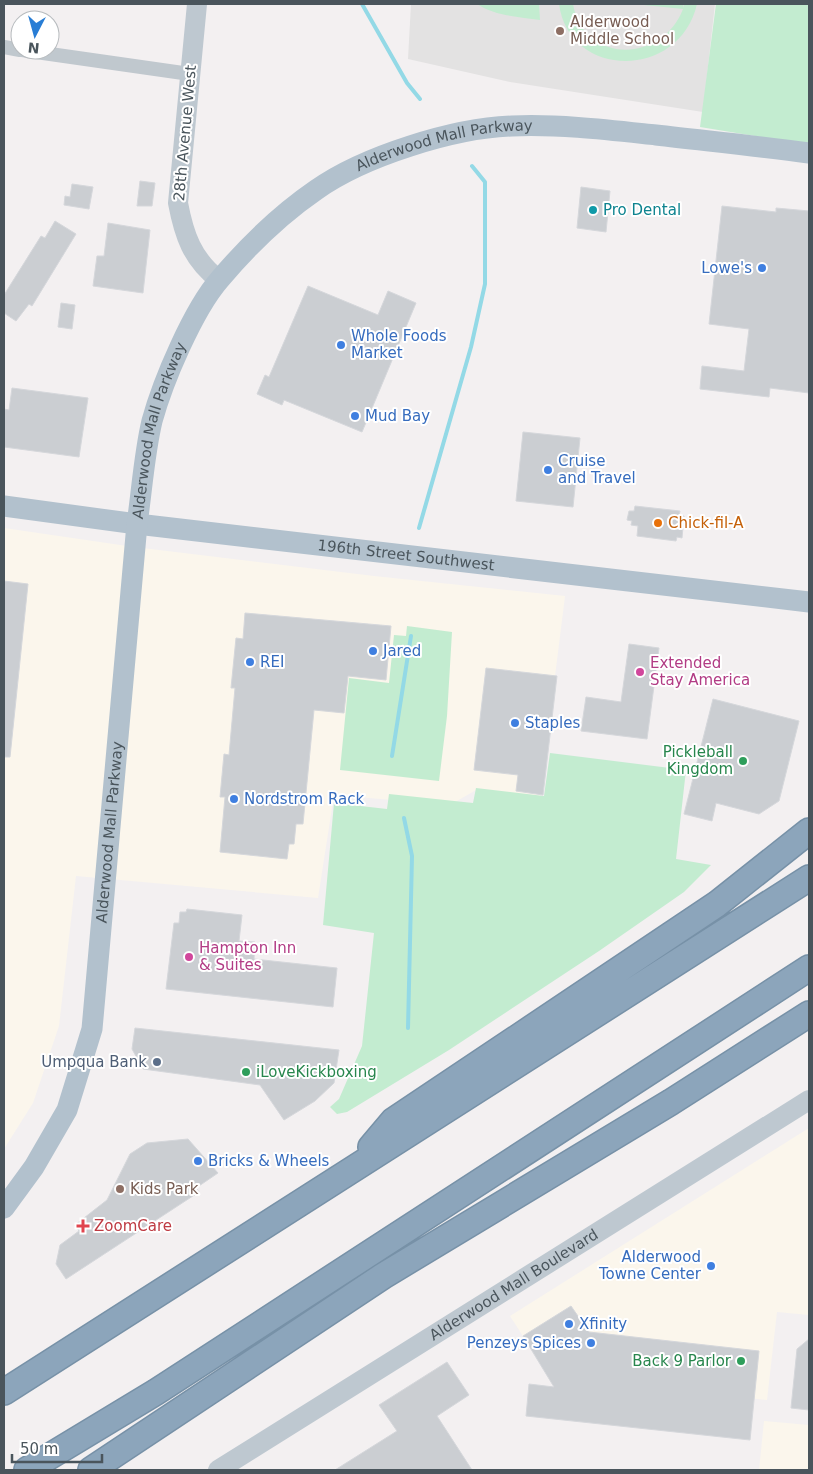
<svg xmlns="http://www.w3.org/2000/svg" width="813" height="1474" font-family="'DejaVu Sans',sans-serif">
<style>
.commercial{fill:#fbf6ec}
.education{fill:#e3e2e2}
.green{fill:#c3ecd0}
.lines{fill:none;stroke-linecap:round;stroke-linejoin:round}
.stream{stroke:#93d9e6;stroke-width:4}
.building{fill:#cbced2;stroke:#d5d7db}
.highway-casing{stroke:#7791a7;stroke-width:28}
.street{stroke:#c0c8ce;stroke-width:14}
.secondary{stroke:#bec8d0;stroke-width:20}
.primary{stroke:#b2c1cd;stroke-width:21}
.highway{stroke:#8ca5bb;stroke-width:25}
.education-dot{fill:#8d6e63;stroke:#fff;stroke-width:2}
.culture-dot{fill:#0f9aa8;stroke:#fff;stroke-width:2}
.shop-dot{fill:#3f7fe0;stroke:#fff;stroke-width:2}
.food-dot{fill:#e8710a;stroke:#fff;stroke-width:2}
.hotel-dot{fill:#d1479c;stroke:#fff;stroke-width:2}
.leisure-dot{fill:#2e9e5b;stroke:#fff;stroke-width:2}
.service-dot{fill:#5c6f8a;stroke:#fff;stroke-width:2}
.health-dot{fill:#e0444e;stroke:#fff;stroke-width:2}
.labels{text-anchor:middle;stroke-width:4;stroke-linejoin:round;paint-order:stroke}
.education-label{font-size:15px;fill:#785e54;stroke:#fff;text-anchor:start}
.street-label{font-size:15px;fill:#4a555c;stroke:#fff}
.culture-label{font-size:15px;fill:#0d838f;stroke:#fff;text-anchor:start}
.shop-label{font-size:15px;fill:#366cbe;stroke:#fff;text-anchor:start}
.food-label{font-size:15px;fill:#c56008;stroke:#fff;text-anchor:start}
.hotel-label{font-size:15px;fill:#b23c85;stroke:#fff;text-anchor:start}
.leisure-label{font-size:15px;fill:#27864d;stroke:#fff;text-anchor:end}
.service-label{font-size:15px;fill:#4e5e75;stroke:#fff;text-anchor:end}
.health-label{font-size:15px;fill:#be3a42;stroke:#fff;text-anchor:start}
</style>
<rect width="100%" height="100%" fill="#f3f0f1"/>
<!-- commercial -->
<path class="commercial" d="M4,528L134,547L374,576L565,596L540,797L476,790L450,805L334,795L318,898L76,876L59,1026L33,1103L4,1149Z
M809,1128V1315L777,1312L767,1400L548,1375L510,1316Z
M764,1421L809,1425V1470H759Z"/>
<!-- education -->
<path class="education" d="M411,4H715L703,112L510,82L408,59Z"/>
<!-- green -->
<path class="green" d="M477,4H539L540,20C519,17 495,16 477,4Z
M559,4H573C583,64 662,64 683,9L634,4H683V8L684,4H697C679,81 569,79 559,4Z
M716,4H809V145L700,127Z
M407,626L452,632L447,716L439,781L340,770L349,678L389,683L394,635L406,636Z
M550,753L686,770L676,859L711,865L684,892L599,951L449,1050L347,1112L337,1114L330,1107L339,1099L362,1046L374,933L323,925L334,803L387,809L389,794L473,803L476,788L544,796Z"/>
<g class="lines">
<!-- stream -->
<path class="stream" d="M362,4L407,83L420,99
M419,528L471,347L485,284V182L472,166
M392,756L411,636
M404,818L412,856L408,1028"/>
</g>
<!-- building -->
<path class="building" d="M140,181L155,183L152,206H137Z
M72,184L93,187L89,209L64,205L65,196L70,197Z
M581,187L610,191L606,232L577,228Z
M722,206L776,212V208L809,211V393L770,388L769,397L700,389L702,366L744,371L749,329L709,324Z
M55,221L76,234L32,306L29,304L16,321L4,313V295L41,236L45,238Z
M108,223L150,230L143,293L93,286L97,256H104Z
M308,286L378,315L388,291L416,303L362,432L284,400L282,405L257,394L265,375L269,377Z
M61,303L75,305L72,329L58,327Z
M12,388L88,398L79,457L4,447V409L9,410Z
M523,432L580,438L573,507L516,501Z
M635,506L680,511L679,516H684L682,538L677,537L676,541L637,536L638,526L631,525L632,521L627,520L629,511H634Z
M4,581L28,584L10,757H4Z
M245,613L391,626L386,680L348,676L344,713L314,710L303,824H296L294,844H289L287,859L220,852L225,797H220L224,754L229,755L235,688H231L236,638L243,639Z
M629,644L659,648L647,739L581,731L586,697L621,702Z
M486,668L557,676L543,795L516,791L518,775L474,770Z
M713,699L799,721L779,801L759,814L716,803L712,821L684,814Z
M187,909L242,915L239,941L255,942L254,959L337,968L333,1007L166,989L174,923H179L180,912H186Z
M135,1028L339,1050L334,1083L315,1101L284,1120L260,1085L143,1069L132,1049Z
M188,1139L218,1173L196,1188L199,1192L66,1279L56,1264L60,1245L79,1231L75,1225L107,1200L130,1154L147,1143Z
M571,1306L589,1332L759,1351L750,1440L526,1416L529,1384L554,1387L523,1336Z
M809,1339V1410L791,1408L797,1349Z
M447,1362L469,1395L437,1416L472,1470H335L397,1431L379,1405Z"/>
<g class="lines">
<!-- highway casing -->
<g class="highway-casing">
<path id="highway" d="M371,1147L393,1121L717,904L809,831
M4,1392L809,878
M27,1470L156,1392L809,968
M91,1470L383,1276L671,1102L809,1014"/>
</g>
<!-- street -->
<path class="street" d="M4,47L20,50
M22,50L190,74"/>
<!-- secondary -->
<g class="secondary">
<path d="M197,4L178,203C184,235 192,259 219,280"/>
<path id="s1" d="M218,1470L809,1100"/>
</g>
<!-- primary -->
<g class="primary">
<path id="s2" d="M4,506L137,524L809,602"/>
<path id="s3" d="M4,1208L34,1167L67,1110L92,1029L137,524C142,490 144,455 152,421C163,381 193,310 220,279C248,246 281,214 316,190C364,156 454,128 512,126C560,124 609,130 656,135C707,141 758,146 809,153"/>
</g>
<!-- highway -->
<use href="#highway" class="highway"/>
</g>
<!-- markers -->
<g class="education-dot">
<circle cx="560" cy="31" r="5"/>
<circle cx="120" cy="1189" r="5"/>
</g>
<circle class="culture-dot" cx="593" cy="210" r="5"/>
<g class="shop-dot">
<circle cx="762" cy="268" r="5"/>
<circle cx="341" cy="345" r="5"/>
<circle cx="355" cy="416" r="5"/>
<circle cx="548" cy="470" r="5"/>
<circle cx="373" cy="651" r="5"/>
<circle cx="250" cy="662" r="5"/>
<circle cx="515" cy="723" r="5"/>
<circle cx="234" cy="799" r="5"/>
<circle cx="198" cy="1161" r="5"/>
<circle cx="711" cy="1266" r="5"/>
<circle cx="569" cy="1324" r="5"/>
<circle cx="591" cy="1343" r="5"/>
</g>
<circle class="food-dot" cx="658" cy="523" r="5"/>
<g class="hotel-dot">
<circle cx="640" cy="672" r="5"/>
<circle cx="189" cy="957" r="5"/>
</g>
<g class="leisure-dot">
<circle cx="743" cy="761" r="5"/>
<circle cx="246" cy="1072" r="5"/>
<circle cx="741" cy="1361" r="5"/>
</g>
<circle class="service-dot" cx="157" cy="1062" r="5"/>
<path class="health-dot" d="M80.5 1218.5h5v5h5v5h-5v5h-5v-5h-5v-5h5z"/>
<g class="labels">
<!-- education labels -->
<g class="education-label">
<text x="570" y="27">Alderwood<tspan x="570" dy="17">Middle School</tspan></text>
<text x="130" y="1194">Kids Park</text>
</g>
<!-- street labels -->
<g class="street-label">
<text transform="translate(185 133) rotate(-85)" y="5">28th Avenue West</text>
<text dy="5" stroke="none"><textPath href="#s3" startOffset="1240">Alderwood Mall Parkway</textPath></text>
<text dy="5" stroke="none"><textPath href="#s3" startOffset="805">Alderwood Mall Parkway</textPath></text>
<text dy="5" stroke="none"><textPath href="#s2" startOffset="405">196th Street Southwest</textPath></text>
<text dy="5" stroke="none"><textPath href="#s3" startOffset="399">Alderwood Mall Parkway</textPath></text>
<text dy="5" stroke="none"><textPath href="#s1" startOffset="349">Alderwood Mall Boulevard</textPath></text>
</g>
<!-- culture labels -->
<g class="culture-label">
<text x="603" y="215">Pro Dental</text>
</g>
<!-- shop labels -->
<g class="shop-label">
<text x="752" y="273" text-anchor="end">Lowe's</text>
<text x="351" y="341">Whole Foods<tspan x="351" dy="17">Market</tspan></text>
<text x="365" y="421">Mud Bay</text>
<text x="558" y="466">Cruise<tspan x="558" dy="17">and Travel</tspan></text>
<text x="383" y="656">Jared</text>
<text x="260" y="667">REI</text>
<text x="525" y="728">Staples</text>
<text x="244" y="804">Nordstrom Rack</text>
<text x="208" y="1166">Bricks &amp; Wheels</text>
<text x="701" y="1262" text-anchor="end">Alderwood<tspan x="701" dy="17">Towne Center</tspan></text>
<text x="579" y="1329">Xfinity</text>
<text x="581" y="1348" text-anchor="end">Penzeys Spices</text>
</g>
<!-- food labels -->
<g class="food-label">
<text x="668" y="528">Chick-fil-A</text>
</g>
<!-- hotel labels -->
<g class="hotel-label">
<text x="650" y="668">Extended<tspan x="650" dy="17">Stay America</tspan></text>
<text x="199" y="953">Hampton Inn<tspan x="199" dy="17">&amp; Suites</tspan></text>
</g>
<!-- leisure labels -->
<g class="leisure-label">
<text x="733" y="757">Pickleball<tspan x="733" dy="17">Kingdom</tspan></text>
<text x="256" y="1077" text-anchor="start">iLoveKickboxing</text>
<text x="731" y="1366">Back 9 Parlor</text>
</g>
<!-- service labels -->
<g class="service-label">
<text x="147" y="1067">Umpqua Bank</text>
</g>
<!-- health labels -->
<g class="health-label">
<text x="94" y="1231">ZoomCare</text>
</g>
</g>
<!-- border -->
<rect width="813" height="1474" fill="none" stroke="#4a555c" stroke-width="10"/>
<!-- north arrow -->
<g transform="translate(35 35) rotate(186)"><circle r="24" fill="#ffffff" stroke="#b7bbbe"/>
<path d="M0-4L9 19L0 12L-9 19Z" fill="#287dd5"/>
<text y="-8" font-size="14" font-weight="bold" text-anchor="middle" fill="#4a555c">N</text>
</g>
<!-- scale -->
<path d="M12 1454v8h90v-8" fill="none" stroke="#4a555c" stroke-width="2.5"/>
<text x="20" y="1454" font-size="15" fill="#4a555c" stroke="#ffffff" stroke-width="4" paint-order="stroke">50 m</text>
</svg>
